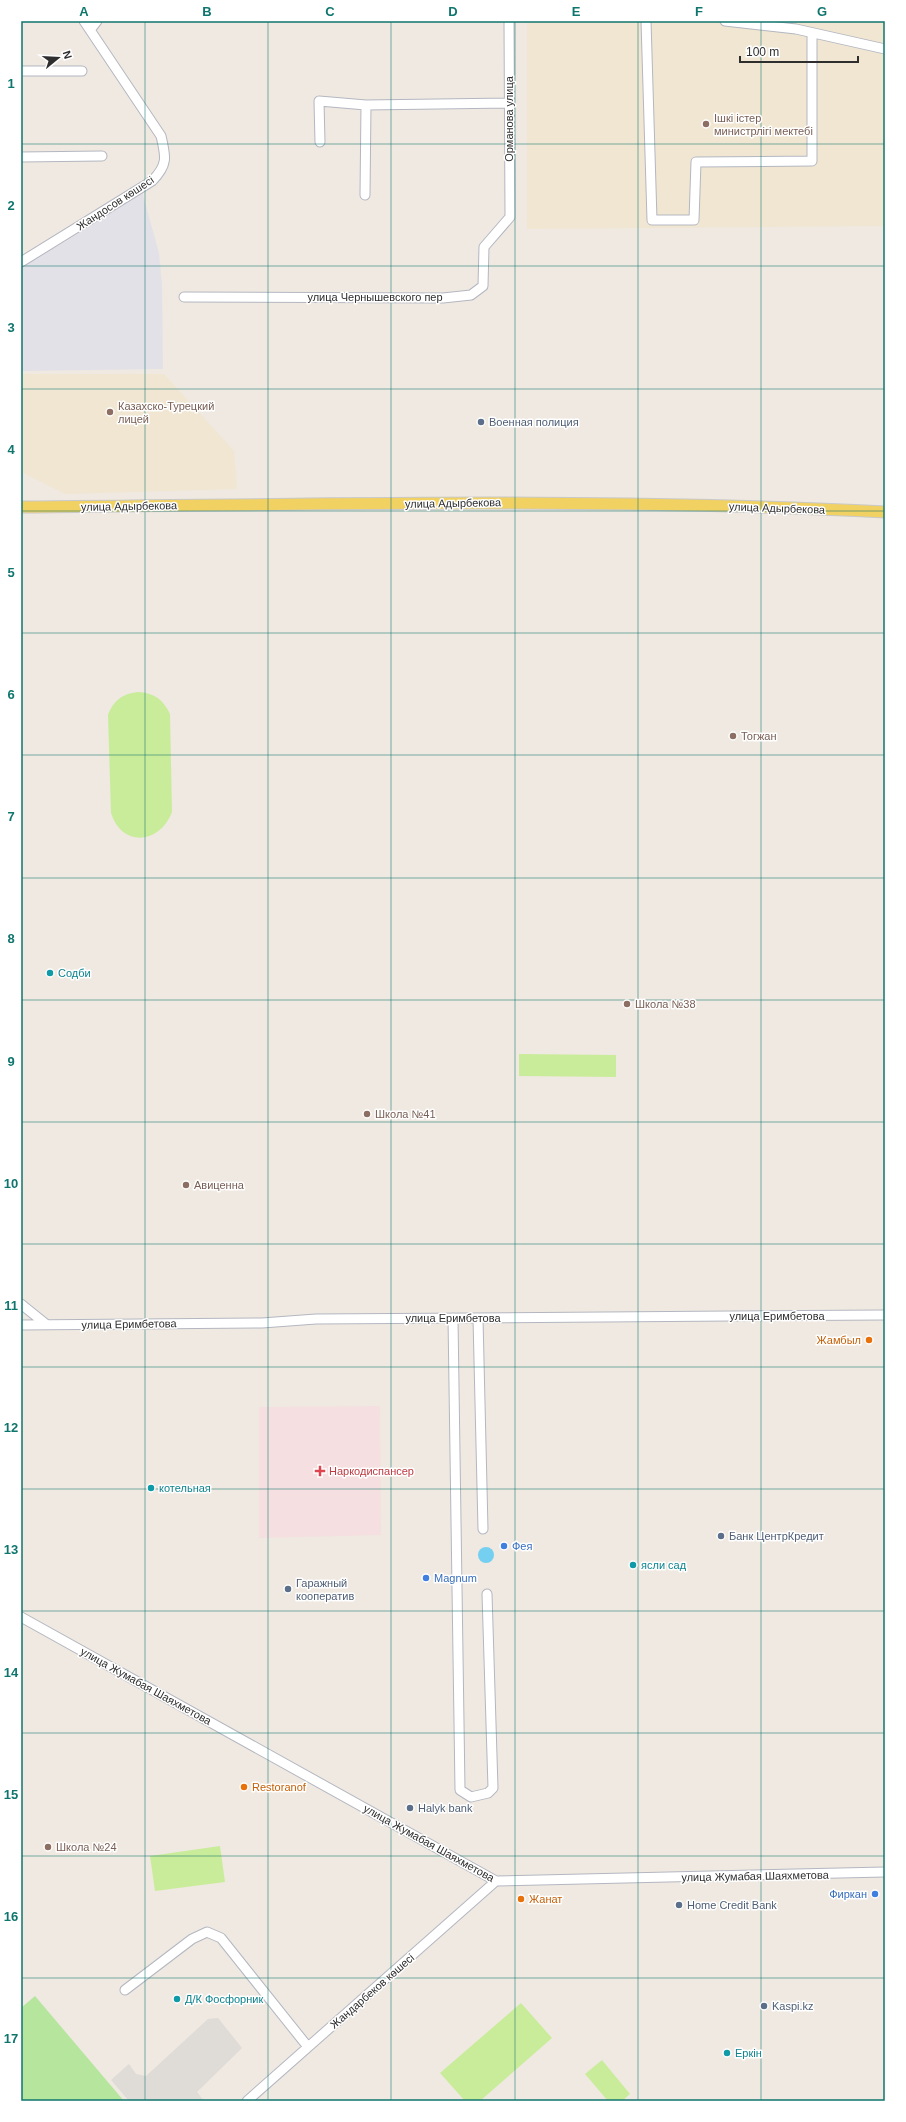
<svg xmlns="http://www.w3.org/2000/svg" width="906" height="2122" font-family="Arial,sans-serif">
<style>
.industrial{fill:#e3e1e8}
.education{fill:#f0e6d1}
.medical{fill:#f5dfe0}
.green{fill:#b6e59e}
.pitch{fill:#c9ec9a}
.plaza{fill:#dfdcd8}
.water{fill:#75cff0}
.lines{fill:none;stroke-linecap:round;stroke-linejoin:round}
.minor-casing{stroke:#b4b7c1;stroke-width:11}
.major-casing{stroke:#c9c9c9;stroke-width:13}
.minor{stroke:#fff;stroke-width:9}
.major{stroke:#f2d163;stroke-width:11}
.grid{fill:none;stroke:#0f766e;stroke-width:1;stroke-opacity:0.55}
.education-dot{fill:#8d6e63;stroke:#fff;stroke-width:1.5}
.service-dot{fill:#5c6f8a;stroke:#fff;stroke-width:1.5}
.culture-dot{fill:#0f9aa8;stroke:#fff;stroke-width:1.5}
.food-dot{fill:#e8710a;stroke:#fff;stroke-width:1.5}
.health-dot{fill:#e0444e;stroke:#fff;stroke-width:1.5}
.shop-dot{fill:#3f7fe0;stroke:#fff;stroke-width:1.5}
.labels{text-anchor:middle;stroke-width:3;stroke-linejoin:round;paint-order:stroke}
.education-label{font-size:11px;fill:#785e54;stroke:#fff;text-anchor:start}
.street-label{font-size:11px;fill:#2e2e2e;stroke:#fff}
.service-label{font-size:11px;fill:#4e5e75;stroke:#fff;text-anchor:start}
.culture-label{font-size:11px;fill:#0d838f;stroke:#fff;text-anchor:start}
.food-label{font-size:11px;fill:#c56008;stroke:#fff;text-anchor:start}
.health-label{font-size:11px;fill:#be3a42;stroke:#fff;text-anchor:start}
.shop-label{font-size:11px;fill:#366cbe;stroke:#fff;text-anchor:start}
.neatline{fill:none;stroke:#0f766e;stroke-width:1.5}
.grid-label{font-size:13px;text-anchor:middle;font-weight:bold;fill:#0f766e}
</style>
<rect width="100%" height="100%" fill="#efe9e1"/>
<!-- industrial -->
<path class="industrial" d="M142,192L159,253L162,285L163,369L21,371V266L63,243Z"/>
<!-- education -->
<path class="education" d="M527,21H885V226L527,229Z
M21,374H164L234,451L237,489L65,494L21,472Z"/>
<!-- medical -->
<path class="medical" d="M380,1406L381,1535L259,1538V1407Z"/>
<!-- green -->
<path class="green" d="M35,1996L124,2101H21V2008Z"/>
<!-- pitch -->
<path class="pitch" d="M138,692C154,693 163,699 170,714L172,812C160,844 122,848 111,813L108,715C114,700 122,694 138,692Z
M519,1054L616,1055V1077L519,1076Z
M220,1846L225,1882L155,1891L150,1856Z
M521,2003L552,2038L480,2101H465L440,2073Z
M602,2060L630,2094L622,2101H608L585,2074Z"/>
<!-- plaza -->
<path class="plaza" d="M218,2018L242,2048L197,2092L204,2101H129L111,2080L129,2064L136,2074L146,2076L208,2019Z"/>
<!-- water -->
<path class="water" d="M478 1555a8 8 0 1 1 16 0a8 8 0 1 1-16 0Z"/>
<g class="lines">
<!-- minor casing -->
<g class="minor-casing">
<path id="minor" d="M646,21L652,220H694L696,162L812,161V33
M725,21L796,29L885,49
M90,30L97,21
M21,71H82
M320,142L319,101L366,105
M21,157L102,156
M365,195L366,105L509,103
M21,262L152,181C168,165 166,157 161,136L84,21
M184,297L443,298L471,295L483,286L484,247L510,217L509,21
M21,1304L47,1325
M453,1318L460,1790L471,1797L488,1793L493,1788L487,1594
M478,1318L483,1529
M21,1325L262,1323L316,1319L885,1315
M21,1617L496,1881L885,1872
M125,1990L192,1939L207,1932L221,1938L308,2047
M247,2101L496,1881"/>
</g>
<!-- major casing -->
<g class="major-casing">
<path id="major" d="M21,507C309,505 597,497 885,512"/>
</g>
<!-- minor -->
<use href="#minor" class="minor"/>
<!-- major -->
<use href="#major" class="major"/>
</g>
<!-- grid -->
<path class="grid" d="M145,21V2101M268,21V2101M391,21V2101M515,21V2101M638,21V2101M761,21V2101M21,144H885M21,266H885M21,389H885M21,511H885M21,633H885M21,755H885M21,878H885M21,1000H885M21,1122H885M21,1244H885M21,1367H885M21,1489H885M21,1611H885M21,1733H885M21,1856H885M21,1978H885"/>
<!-- markers -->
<g class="education-dot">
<circle cx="706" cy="124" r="4"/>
<circle cx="110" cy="412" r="4"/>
<circle cx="733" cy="736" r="4"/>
<circle cx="627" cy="1004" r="4"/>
<circle cx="367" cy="1114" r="4"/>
<circle cx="186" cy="1185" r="4"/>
<circle cx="48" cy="1847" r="4"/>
</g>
<g class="service-dot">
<circle cx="481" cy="422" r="4"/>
<circle cx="721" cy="1536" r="4"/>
<circle cx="288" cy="1589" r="4"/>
<circle cx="410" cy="1808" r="4"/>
<circle cx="679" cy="1905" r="4"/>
<circle cx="764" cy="2006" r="4"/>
</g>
<g class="culture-dot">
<circle cx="50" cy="973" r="4"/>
<circle cx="151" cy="1488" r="4"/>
<circle cx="633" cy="1565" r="4"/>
<circle cx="177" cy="1999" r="4"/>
<circle cx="727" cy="2053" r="4"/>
</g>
<g class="food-dot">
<circle cx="869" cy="1340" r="4"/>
<circle cx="244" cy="1787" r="4"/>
<circle cx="521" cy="1899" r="4"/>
</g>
<path class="health-dot" d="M318 1465h4v4h4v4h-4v4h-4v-4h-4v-4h4z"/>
<g class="shop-dot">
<circle cx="504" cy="1546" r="4"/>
<circle cx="426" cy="1578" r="4"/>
<circle cx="875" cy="1894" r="4"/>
</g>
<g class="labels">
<!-- education labels -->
<g class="education-label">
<text x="714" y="122">Ішкі істер<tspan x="714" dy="13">министрлігі мектебі</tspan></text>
<text x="118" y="410">Казахско-Турецкий<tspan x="118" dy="13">лицей</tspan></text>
<text x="741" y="740">Тогжан</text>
<text x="635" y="1008">Школа №38</text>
<text x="375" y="1118">Школа №41</text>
<text x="194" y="1189">Авиценна</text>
<text x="56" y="1851">Школа №24</text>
</g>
<!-- street labels -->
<g class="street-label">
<text transform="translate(509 119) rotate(-90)" y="4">Орманова улица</text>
<text transform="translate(115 203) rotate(-33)" y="4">Жандосов көшесі</text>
<text x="375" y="301">улица Чернышевского пер</text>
<text transform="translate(453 503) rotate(-1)" y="4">улица Адырбекова</text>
<text transform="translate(129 506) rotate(-1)" y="4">улица Адырбекова</text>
<text transform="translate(777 508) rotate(2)" y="4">улица Адырбекова</text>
<text x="777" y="1320">улица Еримбетова</text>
<text x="453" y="1322">улица Еримбетова</text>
<text transform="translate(129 1324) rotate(-1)" y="4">улица Еримбетова</text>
<text transform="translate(146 1686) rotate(29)" y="4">улица Жумабая Шаяхметова</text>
<text transform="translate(429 1843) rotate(29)" y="4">улица Жумабая Шаяхметова</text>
<text transform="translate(755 1876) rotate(-1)" y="4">улица Жумабая Шаяхметова</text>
<text transform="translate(372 1991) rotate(-41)" y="4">Жандарбеков көшесі</text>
</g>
<!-- service labels -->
<g class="service-label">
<text x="489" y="426">Военная полиция</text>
<text x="729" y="1540">Банк ЦентрКредит</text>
<text x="296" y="1587">Гаражный<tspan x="296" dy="13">кооператив</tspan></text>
<text x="418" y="1812">Halyk bank</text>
<text x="687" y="1909">Home Credit Bank</text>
<text x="772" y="2010">Kaspi.kz</text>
</g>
<!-- culture labels -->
<g class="culture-label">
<text x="58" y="977">Содби</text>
<text x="159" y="1492">котельная</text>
<text x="641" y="1569">ясли сад</text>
<text x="185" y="2003">Д/К Фосфорник</text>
<text x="735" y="2057">Еркін</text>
</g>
<!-- food labels -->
<g class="food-label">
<text x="861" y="1344" text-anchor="end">Жамбыл</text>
<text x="252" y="1791">Restoranof</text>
<text x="529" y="1903">Жанат</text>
</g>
<!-- health labels -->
<g class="health-label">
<text x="329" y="1475">Наркодиспансер</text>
</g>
<!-- shop labels -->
<g class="shop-label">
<text x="512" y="1550">Фея</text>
<text x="434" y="1582">Magnum</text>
<text x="867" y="1898" text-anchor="end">Фиркан</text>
</g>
</g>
<!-- border -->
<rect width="906" height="2122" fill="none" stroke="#ffffff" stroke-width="44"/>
<!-- north arrow -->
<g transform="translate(58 58) rotate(72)" stroke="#ffffff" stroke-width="3" paint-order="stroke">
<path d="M0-3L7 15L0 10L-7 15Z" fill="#2e2e2e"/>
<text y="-6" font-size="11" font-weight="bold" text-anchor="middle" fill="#2e2e2e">N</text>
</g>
<!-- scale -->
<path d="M740 56v6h118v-6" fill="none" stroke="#2e2e2e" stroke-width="2"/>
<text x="746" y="56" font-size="12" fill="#2e2e2e" stroke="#ffffff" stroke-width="3" paint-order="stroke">100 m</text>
<rect x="22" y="22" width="862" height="2078" class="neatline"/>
<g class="grid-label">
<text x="84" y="16">A</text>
<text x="207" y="16">B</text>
<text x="330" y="16">C</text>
<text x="453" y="16">D</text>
<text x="576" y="16">E</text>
<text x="699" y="16">F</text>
<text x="822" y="16">G</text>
<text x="11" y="88">1</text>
<text x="11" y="210">2</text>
<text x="11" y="332">3</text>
<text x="11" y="454">4</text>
<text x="11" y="577">5</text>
<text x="11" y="699">6</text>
<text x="11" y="821">7</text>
<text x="11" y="943">8</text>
<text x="11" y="1066">9</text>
<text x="11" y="1188">10</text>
<text x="11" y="1310">11</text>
<text x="11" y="1432">12</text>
<text x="11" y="1554">13</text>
<text x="11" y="1677">14</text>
<text x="11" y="1799">15</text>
<text x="11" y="1921">16</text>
<text x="11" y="2043">17</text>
</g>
</svg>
